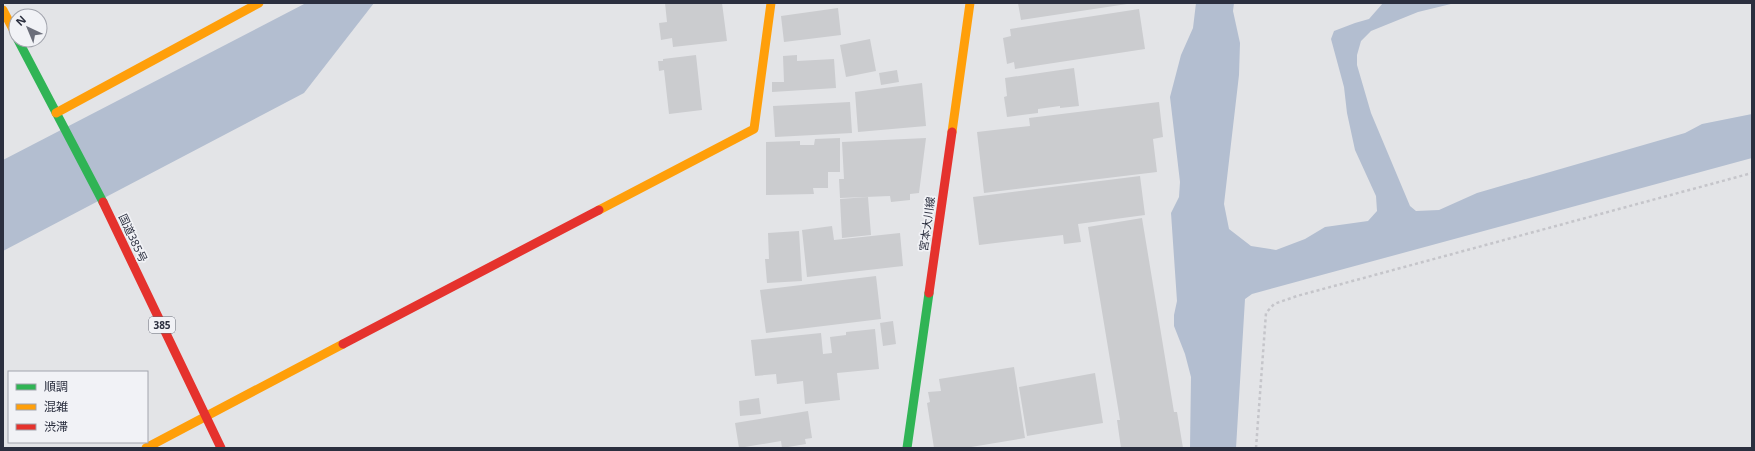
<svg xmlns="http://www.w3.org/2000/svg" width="1755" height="451" font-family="'Noto Sans','Noto Sans JP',sans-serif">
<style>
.water{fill:#b3bed0}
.building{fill:#cbcccf}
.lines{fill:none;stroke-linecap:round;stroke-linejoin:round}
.path{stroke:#c5c5ca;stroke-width:2.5;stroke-dasharray:3 3;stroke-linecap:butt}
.fast{stroke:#30b455;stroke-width:9}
.slow{stroke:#ff9f0a;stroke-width:9}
.jam{stroke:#e5322d;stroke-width:9}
.labels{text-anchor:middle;stroke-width:3.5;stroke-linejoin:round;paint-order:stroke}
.shield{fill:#f1f2f6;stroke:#666a76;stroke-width:1}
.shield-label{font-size:10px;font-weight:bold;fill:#2b2f3f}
.street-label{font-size:11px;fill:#2b2f3f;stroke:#f1f2f6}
</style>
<rect width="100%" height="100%" fill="#e3e4e7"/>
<!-- water -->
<path class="water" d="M306,3H374L304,93L3,251V160Z
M1196,3H1234L1233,11L1240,43L1239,75L1224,204L1229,229L1251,246L1276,250L1305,239L1325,227L1368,221L1377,211L1376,196L1355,150L1347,113L1344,87L1331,39L1334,31L1355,23L1369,19L1383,3H1455L1418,12L1371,31L1361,41L1357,55V65L1371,113L1410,206L1416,211L1439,210L1477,193L1685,133L1702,124L1752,114V158L1252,294L1245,299L1236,448H1190L1191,377L1185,354L1174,326V315L1177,301L1171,213L1179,197L1180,182L1170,97L1181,55L1193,28Z"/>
<!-- building -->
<path class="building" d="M665,3H722L727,41L673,47L672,38L661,40L659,23L667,22Z
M1018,3H1127V4L1021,20Z
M838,8L841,35L784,42L781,16Z
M1139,9L1145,49L1015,69L1014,62L1007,64L1003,38L1011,36L1010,29Z
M870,39L876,71L846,77L840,45Z
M696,55L702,110L669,114L664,70L659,71L658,61H663V59Z
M797,55V61L834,59L836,88L772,92V82H784L783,56Z
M1074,68L1079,106L1060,108V106L1038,109V113L1007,117L1004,97L1007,96L1005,78Z
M897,70L899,82L881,85L879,73Z
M922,83L926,126L858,132L855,92Z
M850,102L852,133L775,137L773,106Z
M1159,102L1163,137L1153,139L1157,172L984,193L977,132L1030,126L1029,118Z
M840,138V172H828V188H813L814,194L766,195V142L800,141V145H814L815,139Z
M926,138L919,193L910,194V200L891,202L890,196L840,198L839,179H844L842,142Z
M1140,176L1145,215L1078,224L1081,242L1064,244L1063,235L979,245L973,197Z
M868,197L871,235L842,238L840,199Z
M1142,218L1174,412H1177L1183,448H1121L1117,420H1120L1088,227Z
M832,226L834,240L900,233L903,266L807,277L802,230Z
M799,231L802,281L767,283L765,259H769L768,233Z
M876,276L881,319L766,333L760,290Z
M893,321L896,344L883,346L880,323Z
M875,329L879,369L837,373L840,400L805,404L803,381L777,384L776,374L755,376L751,340L821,333L823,354L832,353L830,337L846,335V332Z
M1014,367L1025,438L965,448H934L927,403L930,402L928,392L941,391L939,379Z
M1095,373L1103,423L1027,436L1019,387Z
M759,398L761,414L740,416L739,401Z
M808,411L812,438L805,439L806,444L782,448L781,441L739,448L735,423Z"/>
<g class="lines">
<!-- path -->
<path class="path" d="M1256,448L1266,313L1274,304L1297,296L1752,173"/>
<!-- fast -->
<path class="fast" d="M18,40L103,202
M907,448L929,293"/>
<!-- slow -->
<path class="slow" d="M3,10L16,35
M56,113L259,3
M952,132L970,3
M599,210L754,129L771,3
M146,448L343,344"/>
<!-- jam -->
<path class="jam" d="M103,202L221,448
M929,293L952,132
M343,344L599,210"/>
</g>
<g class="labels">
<!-- shield labels -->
<rect class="shield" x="149" y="317" width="26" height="16" rx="3"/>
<g class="shield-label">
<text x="162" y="329">385</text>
</g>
<!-- street labels -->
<g class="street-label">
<text transform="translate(927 224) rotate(-82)" y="4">宮本大川線</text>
<text transform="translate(133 238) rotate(65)" y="4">国道385号</text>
</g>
</g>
<!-- border -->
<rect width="1755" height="451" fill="none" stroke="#2b2f3f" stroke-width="8"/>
<!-- legend -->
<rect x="8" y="371" width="140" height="72" fill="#f1f2f6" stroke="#a2a4ad"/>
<rect x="16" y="384" width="20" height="6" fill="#30b455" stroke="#a2a4ad"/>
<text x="44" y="391" font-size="12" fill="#2b2f3f">順調</text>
<rect x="16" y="404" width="20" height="6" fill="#ff9f0a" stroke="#a2a4ad"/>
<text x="44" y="411" font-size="12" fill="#2b2f3f">混雑</text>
<rect x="16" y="424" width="20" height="6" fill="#e5322d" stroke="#a2a4ad"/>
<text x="44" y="431" font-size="12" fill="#2b2f3f">渋滞</text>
<!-- north arrow -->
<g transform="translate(28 28) rotate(316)"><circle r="19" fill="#f1f2f6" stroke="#a2a4ad"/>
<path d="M0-3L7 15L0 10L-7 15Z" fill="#6b6e7a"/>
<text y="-6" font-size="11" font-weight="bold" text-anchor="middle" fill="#2b2f3f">N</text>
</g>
</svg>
